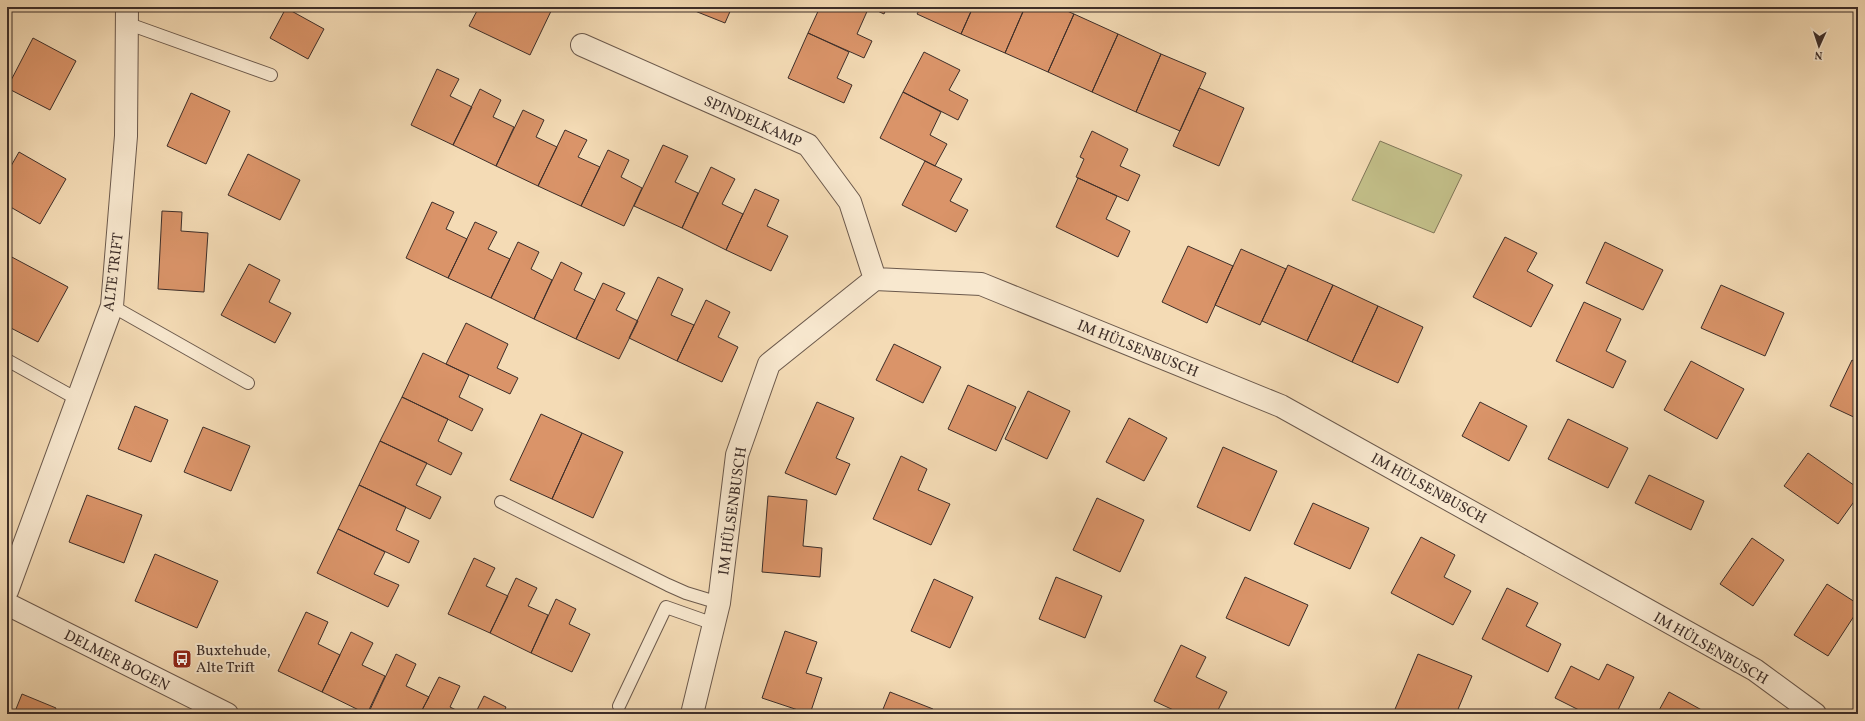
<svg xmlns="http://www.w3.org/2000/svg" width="1865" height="721" font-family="Vollkorn,serif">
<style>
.green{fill:#c2be88;stroke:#807658}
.building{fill:#da9469;stroke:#3d2e29}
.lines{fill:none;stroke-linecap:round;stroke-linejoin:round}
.service-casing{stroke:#6b594c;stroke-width:14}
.minor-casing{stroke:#6b594c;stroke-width:24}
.service{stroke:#f8e8cf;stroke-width:12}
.minor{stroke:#f8e8cf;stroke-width:22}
.labels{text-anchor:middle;stroke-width:4;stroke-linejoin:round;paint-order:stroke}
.street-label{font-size:15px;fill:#3d2e29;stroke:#f8e8cf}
.poi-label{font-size:15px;fill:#3d2e29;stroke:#f8e8cf;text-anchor:start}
</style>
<rect width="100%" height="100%" fill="#f4dbb5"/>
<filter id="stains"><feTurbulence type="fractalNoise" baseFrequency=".005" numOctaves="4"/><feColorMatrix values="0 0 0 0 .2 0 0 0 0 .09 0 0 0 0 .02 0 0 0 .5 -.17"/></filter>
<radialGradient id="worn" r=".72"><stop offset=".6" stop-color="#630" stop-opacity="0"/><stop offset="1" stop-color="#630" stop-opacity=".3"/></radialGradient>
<!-- green -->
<path class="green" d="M1380,141L1462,175L1434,233L1352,200Z"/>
<!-- building -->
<path class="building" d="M479,7H494L501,11L503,7H553L530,55L469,26Z
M685,7H732L725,23Z
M820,7H869L857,34L872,41L864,58L808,33Z
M869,7H887L884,14Z
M921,7H973L961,34L917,14Z
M973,7H1025L1005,53L961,34Z
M1025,7H1058L1074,14L1048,72L1005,53Z
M286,8L324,29L308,59L270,38Z
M1074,14L1118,34L1092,92L1048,72Z
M808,33L849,52L837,78L852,85L844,103L788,78Z
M1118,34L1161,54L1136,112L1092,92Z
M33,38L76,61L50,110L7,88Z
M924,52L960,70L949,90L968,100L958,120L903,92Z
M1161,54L1206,73L1180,131L1136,112Z
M437,69L459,79L450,96L472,107L453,145L411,125Z
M1199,88L1244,108L1219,166L1173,146Z
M480,89L501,100L493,117L514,127L496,166L453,145Z
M903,92L941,112L930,135L947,144L935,166L880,138Z
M191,93L230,111L206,164L167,146Z
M523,110L544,120L536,137L557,147L538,186L496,166Z
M565,130L587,140L578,157L600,167L581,206L538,186Z
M1092,131L1128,149L1120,166L1140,175L1128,201L1076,177L1084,159L1080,157Z
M663,145L688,156L675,182L698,193L682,228L634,206Z
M608,150L629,160L621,177L642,188L624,226L581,206Z
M19,152L66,179L40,224L7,205V173Z
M248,154L300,180L280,220L228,195Z
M925,161L962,179L950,201L968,210L956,232L902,205Z
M711,167L735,179L722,204L743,214L726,250L682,228Z
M1078,178L1117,196L1106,219L1130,231L1118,257L1056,227Z
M755,189L779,200L767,226L788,236L771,271L726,250Z
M432,202L454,212L446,229L467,239L448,278L406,258Z
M162,211L182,212L181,231L208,233L204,292L158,289Z
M475,222L497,232L488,249L510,259L491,298L448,278Z
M1505,237L1537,253L1527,271L1553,285L1531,327L1473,297Z
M518,242L539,252L531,269L552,280L534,319L491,298Z
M1605,242L1663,270L1643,310L1586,283Z
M1188,246L1233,266L1207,323L1162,302Z
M1241,249L1286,269L1260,325L1215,305Z
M8,255L68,287L38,342L7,326V258Z
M561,262L582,273L574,290L595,300L576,339L534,319Z
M249,264L280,280L269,302L291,313L275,343L221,315Z
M1288,265L1333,285L1307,341L1262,321Z
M658,277L683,289L671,315L694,325L677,361L629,338Z
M603,283L625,293L616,310L638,321L619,359L576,339Z
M1333,285L1378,306L1352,362L1307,341Z
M1721,285L1784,313L1765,356L1701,328Z
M706,300L730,312L718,337L738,347L722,382L677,361Z
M1584,302L1621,319L1606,351L1626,361L1613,388L1556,361Z
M1378,306L1423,327L1398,383L1352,362Z
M466,323L508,344L497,368L518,378L510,394L446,364Z
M894,344L941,367L923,403L876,380Z
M423,353L469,375L459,397L483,409L472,431L402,397Z
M1852,360L1858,363V419L1830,406Z
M1691,361L1744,389L1717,439L1664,410Z
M968,385L1016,407L996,451L948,429Z
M1028,391L1070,411L1047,459L1005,439Z
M402,397L448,419L438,441L462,453L451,475L380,441Z
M817,402L854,418L836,458L850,464L836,495L785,473Z
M1480,402L1527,426L1509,461L1462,436Z
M135,406L168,420L151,462L118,449Z
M541,414L582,433L552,499L510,480Z
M1129,418L1167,438L1144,481L1106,462Z
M1568,419L1628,448L1608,488L1548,459Z
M203,427L250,446L231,491L184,472Z
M582,433L623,452L593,518L552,499Z
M380,441L427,463L416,485L441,497L430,519L359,485Z
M1223,447L1277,471L1250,531L1197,507Z
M1808,453L1858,488V496L1838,524L1784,486Z
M901,456L927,469L918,490L950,504L931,545L873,519Z
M1649,475L1704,501L1691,530L1635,503Z
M359,485L406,507L396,530L419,541L409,563L338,529Z
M87,495L142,515L124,563L69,542Z
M768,496L807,500L803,546L822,548L820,577L762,572Z
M1097,498L1144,520L1120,572L1073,550Z
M1313,503L1369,528L1350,569L1294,544Z
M338,529L385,552L374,574L399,585L388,607L317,573Z
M1421,537L1455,555L1444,577L1471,591L1453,625L1391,593Z
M1752,538L1784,560L1753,606L1720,584Z
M155,554L218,581L197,628L135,601Z
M474,558L495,568L486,586L508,596L490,633L448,614Z
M1056,577L1102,596L1085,638L1039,619Z
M1245,577L1308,605L1289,646L1226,618Z
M516,578L537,588L528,606L548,615L531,653L490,633Z
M934,579L973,597L950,648L911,631Z
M1827,584L1858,604V610L1828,656L1794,635Z
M1507,588L1538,603L1526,626L1561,644L1548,672L1482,639Z
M556,599L576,609L569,624L590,634L572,672L531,653Z
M306,612L328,622L318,644L340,655L322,692L278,671Z
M785,631L817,642L806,673L822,678L810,714L762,698Z
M351,632L373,643L362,665L385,676L367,714L322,692Z
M1181,645L1206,657L1196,677L1227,692L1216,714H1182L1154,701Z
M396,654L416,664L406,686L429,697L420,714H368Z
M1418,654L1472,676L1456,714H1393Z
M1607,664L1634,677L1616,714H1587L1555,698L1571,666L1599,680Z
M439,677L460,686L450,707L464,714H420Z
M890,692L933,709L931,714H881Z
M1669,692L1709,714H1657Z
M22,694L56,708L54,714H14Z
M484,696L506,707L503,714H475Z"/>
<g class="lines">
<!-- service casing -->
<g class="service-casing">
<path id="service" d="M126,23L271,75
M112,306L248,383
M7,360L77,399
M501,502L668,585L686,593L719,603
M619,706L666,607L714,624"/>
</g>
<!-- minor casing -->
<g class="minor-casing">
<path id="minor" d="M582,45L808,145L850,202L875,279
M7,591L112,306L126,136L127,7
M7,604L227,714
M692,714L719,603L737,455L769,364L875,279L981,284L1281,406L1755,670L1815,714"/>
</g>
<!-- service -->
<use href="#service" class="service"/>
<!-- minor -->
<use href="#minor" class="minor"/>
</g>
<!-- icons -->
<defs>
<g id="bus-square" transform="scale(1)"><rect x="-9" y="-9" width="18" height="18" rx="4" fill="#8f2418" stroke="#f8e8cf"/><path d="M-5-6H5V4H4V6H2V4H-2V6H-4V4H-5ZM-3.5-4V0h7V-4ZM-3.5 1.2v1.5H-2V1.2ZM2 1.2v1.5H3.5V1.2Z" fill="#fff"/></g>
</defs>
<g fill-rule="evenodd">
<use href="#bus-square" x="182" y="659"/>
</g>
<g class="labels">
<!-- street labels -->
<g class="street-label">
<text transform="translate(753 121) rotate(24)" y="5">SPINDELKAMP</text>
<text transform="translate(113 272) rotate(-83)" y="5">ALTE TRIFT</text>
<text transform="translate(1138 348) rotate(22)" y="5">IM HÜLSENBUSCH</text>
<text transform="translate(1429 488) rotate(29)" y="5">IM HÜLSENBUSCH</text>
<text transform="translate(732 511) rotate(-82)" y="5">IM HÜLSENBUSCH</text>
<text transform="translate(1711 648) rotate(30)" y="5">IM HÜLSENBUSCH</text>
<text transform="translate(117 660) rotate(27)" y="5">DELMER BOGEN</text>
</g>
<!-- poi labels -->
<g class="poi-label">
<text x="196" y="655">Buxtehude,<tspan x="196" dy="17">Alte Trift</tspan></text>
</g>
</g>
<!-- margin -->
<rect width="1865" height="721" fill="none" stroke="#f4dbb5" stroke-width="24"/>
<rect x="8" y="8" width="1849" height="705" fill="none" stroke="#3d2e29" stroke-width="2"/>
<rect x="12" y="12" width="1841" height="697" fill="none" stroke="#3d2e29"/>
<!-- north arrow -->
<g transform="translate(1819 46) rotate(183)" stroke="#f8e8cf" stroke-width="3" paint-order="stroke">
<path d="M0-3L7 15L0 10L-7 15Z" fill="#3d2e29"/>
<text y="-6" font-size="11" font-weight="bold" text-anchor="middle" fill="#3d2e29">N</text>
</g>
<rect width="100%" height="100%" filter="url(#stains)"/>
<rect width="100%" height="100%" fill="url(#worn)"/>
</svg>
